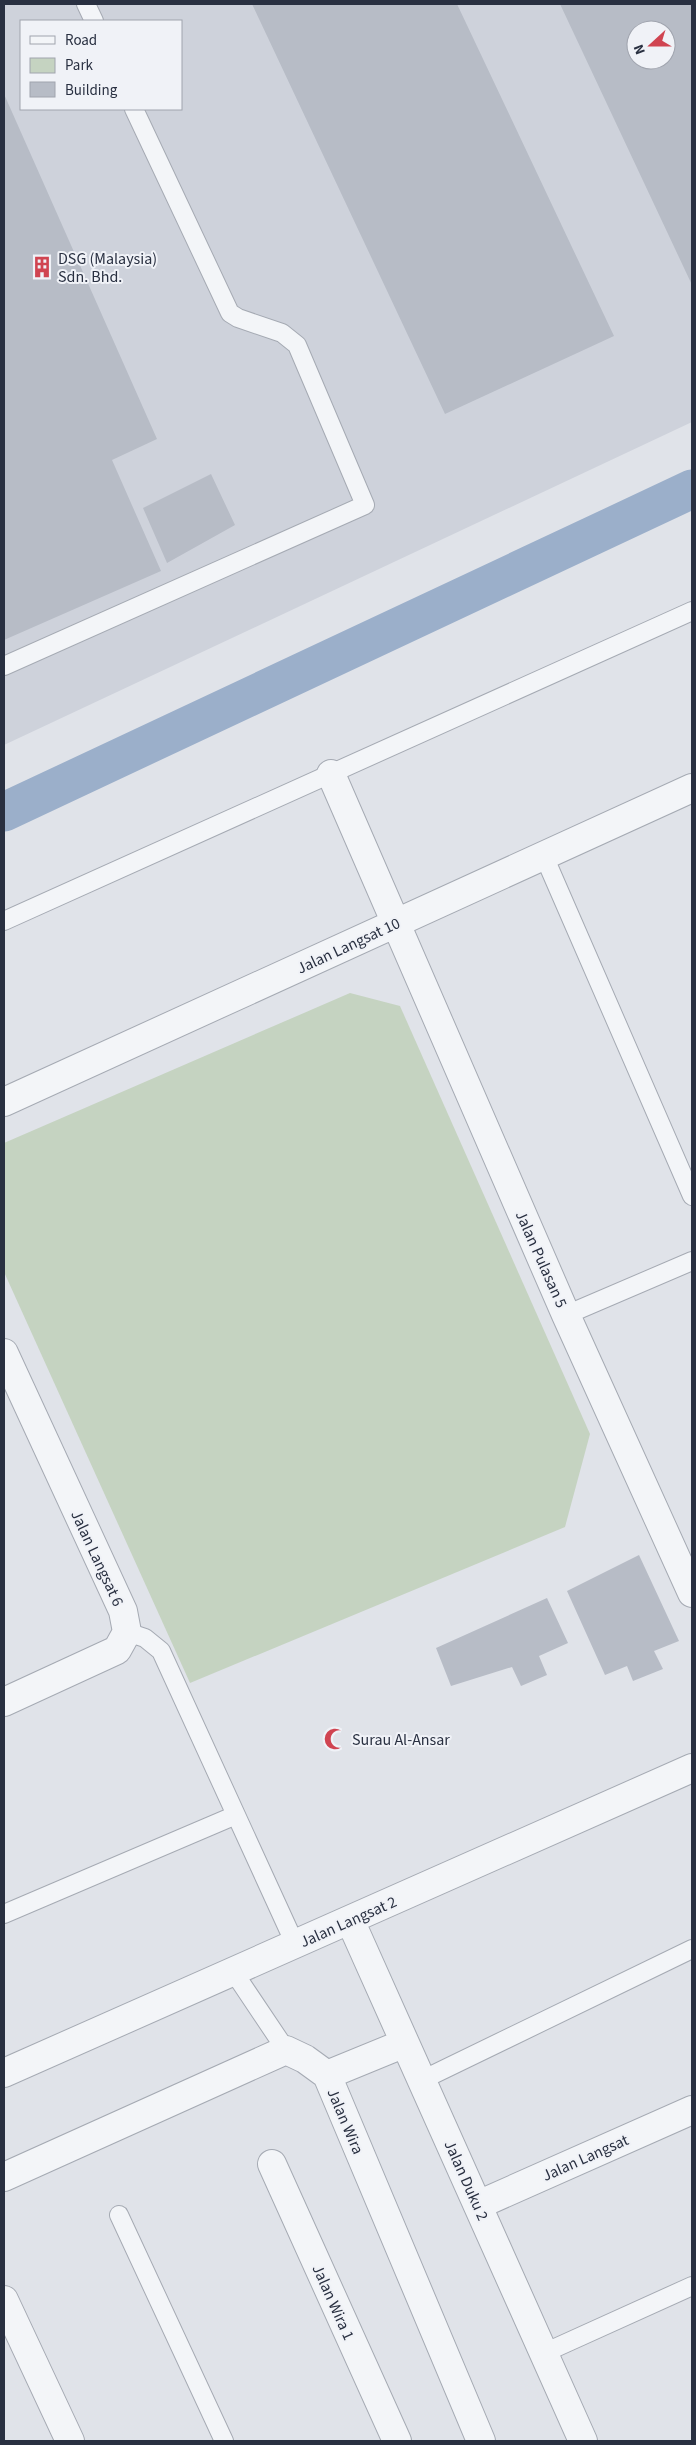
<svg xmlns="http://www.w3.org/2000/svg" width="696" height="2445" font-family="'Source Sans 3',sans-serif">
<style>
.built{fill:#ced2db;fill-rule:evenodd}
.park{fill:#c5d3c1}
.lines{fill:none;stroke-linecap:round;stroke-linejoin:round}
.canal{stroke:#9bafca;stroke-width:39}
.building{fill:#b7bcc6;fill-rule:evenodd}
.lane-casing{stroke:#a5aab3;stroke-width:20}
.street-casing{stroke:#a5aab3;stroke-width:30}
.lane{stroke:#f3f5f8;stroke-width:18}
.street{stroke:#f3f5f8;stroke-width:28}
.labels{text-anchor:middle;stroke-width:4;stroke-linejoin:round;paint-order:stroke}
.poi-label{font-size:16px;fill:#293041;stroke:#f0f2f7;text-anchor:start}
.street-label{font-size:16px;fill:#293041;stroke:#f0f2f7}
</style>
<rect width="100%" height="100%" fill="#e0e3e9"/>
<!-- built -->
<path class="built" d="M4,4H692V422L4,745ZM21,21H181V109H21ZM636,30H666V60H636Z"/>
<!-- park -->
<path class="park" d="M350,993L400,1006L590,1434L565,1527L190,1683L4,1272V1143Z"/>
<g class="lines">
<!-- canal -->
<path class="canal" d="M4,812L692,489"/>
</g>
<!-- building -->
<path class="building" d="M252,4H457L614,336L445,414Z
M560,4H692V285ZM636,30H666V60H636Z
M4,94L157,439L112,460L161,571L4,640Z
M211,474L235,525L167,563L143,508Z
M639,1555L679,1641L654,1651L663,1669L633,1681L627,1666L605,1675L567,1591Z
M547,1598L568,1643L539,1656L547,1675L521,1686L512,1667L451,1686L436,1648Z"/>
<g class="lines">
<!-- lane casing -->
<g class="lane-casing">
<path id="lane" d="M86,4L94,21
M4,666L365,505L297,345L282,333L238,318L230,313L134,109
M544,856L692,1196
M4,921L692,611
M566,1315L692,1261
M127,1632L145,1638L161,1651L295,1944
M4,1914L236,1815
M233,1971L286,2050
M422,2080L692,1949
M119,2215L224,2441
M544,2353L692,2286"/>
</g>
<!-- street casing -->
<g class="street-casing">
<path id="street" d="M331,774L566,1315L692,1593
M4,1102L692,788
M4,1353L123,1611L127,1632L117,1650L4,1702
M350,1920L583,2441
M4,2073L692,1768
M327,2075L405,2043
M272,2164L397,2441
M4,2177L286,2050L305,2059L327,2075L481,2441
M478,2205L692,2110
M4,2300L70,2441"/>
</g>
<!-- lane -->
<use href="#lane" class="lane"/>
<!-- street -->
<use href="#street" class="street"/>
</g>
<!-- icons -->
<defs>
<g id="building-bare" transform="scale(1.725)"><path d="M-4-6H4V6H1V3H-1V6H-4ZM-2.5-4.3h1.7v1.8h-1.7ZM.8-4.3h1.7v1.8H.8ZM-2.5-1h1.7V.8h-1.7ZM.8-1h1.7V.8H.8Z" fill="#d04451" stroke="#f0f2f7" stroke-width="2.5" paint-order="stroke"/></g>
<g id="mosque-bare" transform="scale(1.725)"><path d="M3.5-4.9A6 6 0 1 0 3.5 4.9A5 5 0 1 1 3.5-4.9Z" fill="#d04451" stroke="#f0f2f7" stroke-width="2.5" paint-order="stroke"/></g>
</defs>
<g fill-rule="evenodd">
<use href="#building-bare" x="42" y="267"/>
<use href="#mosque-bare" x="335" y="1739"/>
</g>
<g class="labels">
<!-- poi labels -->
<g class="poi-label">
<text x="58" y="264">DSG (Malaysia)<tspan x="58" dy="18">Sdn. Bhd.</tspan></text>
<text x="352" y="1745">Surau Al-Ansar</text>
</g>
<!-- street labels -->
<g class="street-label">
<text transform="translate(348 945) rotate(-25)" y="6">Jalan Langsat 10</text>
<text transform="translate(542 1259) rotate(66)" y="6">Jalan Pulasan 5</text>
<text transform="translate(98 1558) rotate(65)" y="6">Jalan Langsat 6</text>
<text transform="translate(348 1921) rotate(-24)" y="6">Jalan Langsat 2</text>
<text transform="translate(346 2121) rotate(67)" y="6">Jalan Wira</text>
<text transform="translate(585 2157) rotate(-24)" y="6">Jalan Langsat</text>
<text transform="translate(467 2180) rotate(66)" y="6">Jalan Duku 2</text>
<text transform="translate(334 2302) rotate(66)" y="6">Jalan Wira 1</text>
</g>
</g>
<!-- border -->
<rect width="696" height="2445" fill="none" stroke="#293041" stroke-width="10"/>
<!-- legend -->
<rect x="20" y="20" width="162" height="90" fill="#f0f2f7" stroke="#a0a4ae"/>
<rect x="30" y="36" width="25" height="8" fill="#f3f5f8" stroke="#a0a4ae"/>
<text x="65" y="45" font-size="15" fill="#293041">Road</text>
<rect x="30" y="58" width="25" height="15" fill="#c5d3c1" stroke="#a0a4ae"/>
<text x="65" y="70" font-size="15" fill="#293041">Park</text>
<rect x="30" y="82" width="25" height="15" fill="#b7bcc6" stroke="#a0a4ae"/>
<text x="65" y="95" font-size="15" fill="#293041">Building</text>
<!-- north arrow -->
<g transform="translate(651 45) rotate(249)"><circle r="24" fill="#f0f2f7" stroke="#a0a4ae"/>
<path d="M0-4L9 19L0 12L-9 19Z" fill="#d04451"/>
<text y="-8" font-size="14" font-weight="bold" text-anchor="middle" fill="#293041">N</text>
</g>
</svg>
